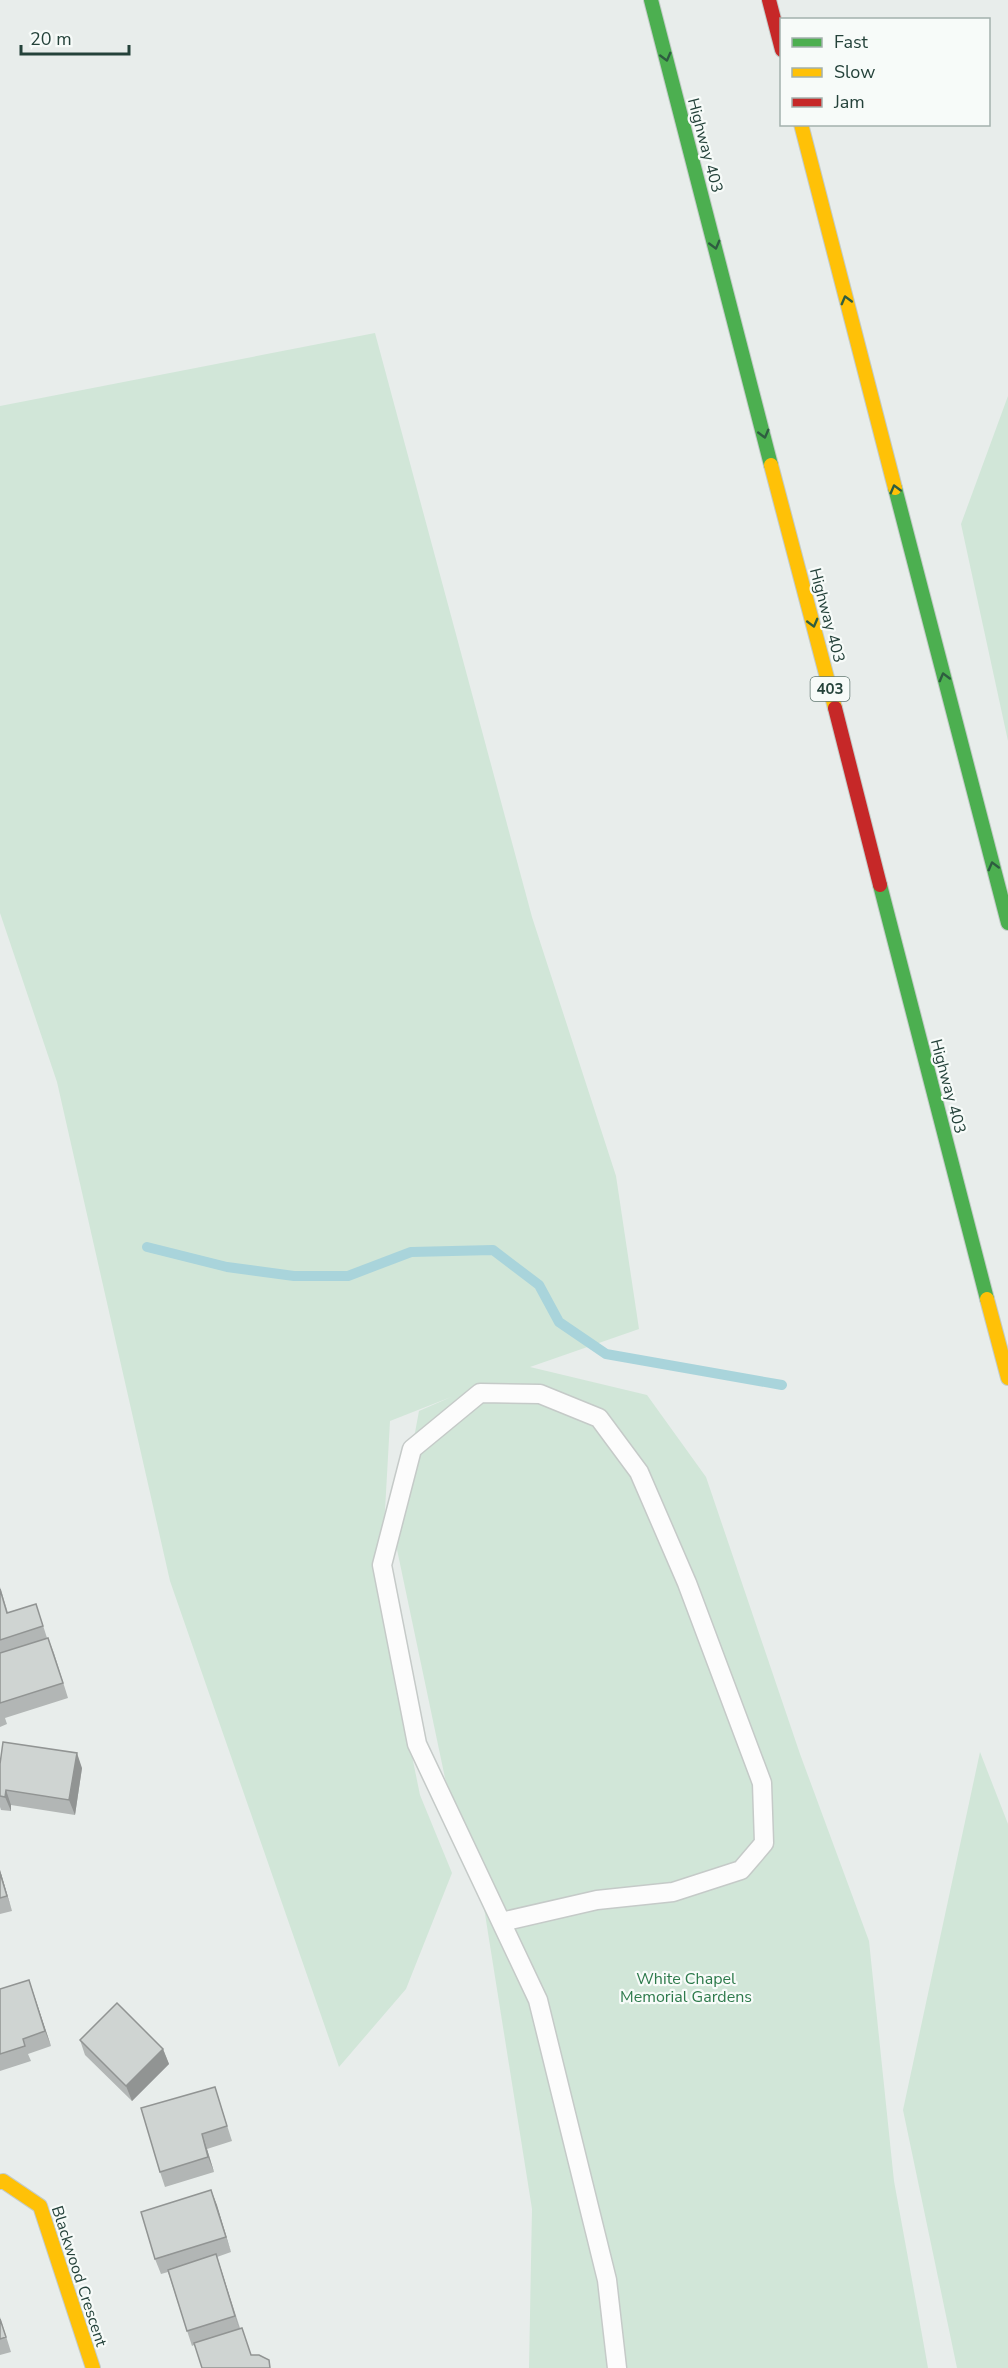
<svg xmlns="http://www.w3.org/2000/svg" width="1008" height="2368" font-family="'Nunito Sans',sans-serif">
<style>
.green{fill:#d1e6d8}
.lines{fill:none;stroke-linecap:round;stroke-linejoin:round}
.stream{stroke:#a9d4db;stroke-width:10}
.lane-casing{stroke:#c5cac8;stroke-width:21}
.fast-casing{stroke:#c3cbc8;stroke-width:16}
.slow-casing{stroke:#c3cbc8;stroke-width:16}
.jam-casing{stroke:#c3cbc8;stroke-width:16}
.lane{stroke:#fcfcfc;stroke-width:18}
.fast{stroke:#4caf50;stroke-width:14}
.slow{stroke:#ffc107;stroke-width:14}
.jam{stroke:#c62828;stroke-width:14}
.wall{fill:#b2b6b5}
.shaded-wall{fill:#919493}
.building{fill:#cfd4d2;stroke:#919493;stroke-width:1.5}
.oneway{stroke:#2e5d40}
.labels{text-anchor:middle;stroke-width:4.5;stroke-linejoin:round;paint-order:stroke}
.shield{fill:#f7fbf9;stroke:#637a73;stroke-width:1.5}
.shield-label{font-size:15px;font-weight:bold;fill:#24423a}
.street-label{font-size:16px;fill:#24423a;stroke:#f7fbf9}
.park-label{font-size:16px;fill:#2d7a4b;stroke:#f7fbf9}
</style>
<rect width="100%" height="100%" fill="#e8edeb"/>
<!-- green -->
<path class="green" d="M375,333L532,917L616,1176L639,1329L530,1367L647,1395L706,1477L800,1754L869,1941L894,2181L928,2368H529L532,2209L478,1870L445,1778L395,1540L419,1411L451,1397L390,1421L380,1600L420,1795L452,1873L406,1989L339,2067L170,1581L57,1082L0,913V406Z
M1008,396V741L961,524Z
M980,1752L1008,1824V2368H957L903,2110Z"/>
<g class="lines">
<!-- stream -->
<path class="stream" d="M147,1247L227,1267L294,1276H348L411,1252L493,1250L539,1285L559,1322L606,1354L782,1385"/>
<!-- lane casing -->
<g class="lane-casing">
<path id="lane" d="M501,1922L597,1900L673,1892L741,1870L764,1843L762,1783L687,1583L639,1472L599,1418L540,1394L480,1393L412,1449L382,1565L417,1744L538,2000L607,2280L617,2368"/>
</g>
<!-- fast casing -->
<g class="fast-casing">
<path id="fast" d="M651,0L771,465
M895,488L1008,923
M880,885L987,1299"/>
</g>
<!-- slow casing -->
<g class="slow-casing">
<path id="slow" d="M801,124L895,488
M771,465L835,708
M987,1299L1008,1378
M0,2182L3,2181L40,2206L93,2368"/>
</g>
<!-- jam casing -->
<g class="jam-casing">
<path id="jam" d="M769,0L782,50
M835,708L880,885"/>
</g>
<!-- lane -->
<use href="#lane" class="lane"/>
<!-- fast -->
<use href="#fast" class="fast"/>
<!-- slow -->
<use href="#slow" class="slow"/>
<!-- jam -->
<use href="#jam" class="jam"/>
</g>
<!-- wall -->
<path class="wall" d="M0,1587L8,1613L41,1619L47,1638H48L54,1653L68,1698L5,1718L7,1724L0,1727Z
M0,1764L82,1768L75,1815L11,1805V1811L1,1810L0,1807Z
M0,1870L12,1911L0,1914Z
M29,1980L51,2046L28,2054L31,2061L0,2071V1989Z
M80,2040L163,2049L169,2064L132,2101L85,2055Z
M215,2087L232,2141L207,2149L214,2172L165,2187L160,2172Z
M211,2190L231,2252L217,2257L240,2328L251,2355L269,2360L194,2345L192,2346L168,2272L161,2274L155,2259Z
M0,2317L11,2352L0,2355Z"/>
<!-- shaded-wall -->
<path class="shaded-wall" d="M77,1753L82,1768L75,1815L69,1800Z
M6,1790L11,1805V1811L5,1797Z
M0,1870L12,1911L0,1873Z
M29,1980L51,2046L45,2031Z
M163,2049L169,2064L132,2101L126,2086Z
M202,2134L207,2149L214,2172L208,2157Z
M211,2190L217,2205L231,2252L226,2237Z
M216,2254L221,2269L240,2331L235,2316Z"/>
<!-- building -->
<path class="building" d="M0,1589L7,1613L36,1604L43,1626L0,1640Z
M48,1638L63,1683L0,1703V1653Z
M3,1742L77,1753L69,1800L6,1790L5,1797L0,1796V1764Z
M0,1873L7,1896L0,1898Z
M29,1980L45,2031L23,2039L25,2046L0,2054V1989Z
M117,2003L163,2049L126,2086L80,2040Z
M215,2087L227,2126L202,2134L208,2157L160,2172L141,2108Z
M211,2190L226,2237L155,2259L141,2212Z
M216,2254L235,2316L187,2331L168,2270Z
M0,2319L6,2337L0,2339Z
M242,2328L251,2355H259L269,2360L270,2368H202L194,2343Z"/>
<!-- one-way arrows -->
<defs><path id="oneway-chevron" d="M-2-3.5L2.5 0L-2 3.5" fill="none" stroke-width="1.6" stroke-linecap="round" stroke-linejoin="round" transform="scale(1.5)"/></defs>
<g class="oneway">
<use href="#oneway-chevron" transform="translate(666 57) rotate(75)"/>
<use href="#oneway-chevron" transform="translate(715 245) rotate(75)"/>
<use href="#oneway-chevron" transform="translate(846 300) rotate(-105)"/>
<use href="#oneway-chevron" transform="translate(764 434) rotate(75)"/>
<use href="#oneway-chevron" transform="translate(895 489) rotate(-105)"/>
<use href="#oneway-chevron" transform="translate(813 623) rotate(75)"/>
<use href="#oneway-chevron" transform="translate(944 677) rotate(-105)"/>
<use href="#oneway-chevron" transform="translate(993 866) rotate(-105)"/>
</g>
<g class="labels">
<!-- shield labels -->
<rect class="shield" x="810.5" y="677" width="39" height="24" rx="4.5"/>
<g class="shield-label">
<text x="830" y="694">403</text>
</g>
<!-- street labels -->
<g class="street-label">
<text transform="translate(706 145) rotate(75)" y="6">Highway 403</text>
<text transform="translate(828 615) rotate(75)" y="6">Highway 403</text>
<text transform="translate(949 1086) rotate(75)" y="6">Highway 403</text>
<text transform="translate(80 2276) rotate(72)" y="6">Blackwood Crescent</text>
</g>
<!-- park labels -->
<g class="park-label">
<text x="686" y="1984">White Chapel<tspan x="686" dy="18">Memorial Gardens</tspan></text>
</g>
</g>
<!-- legend -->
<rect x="780" y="18" width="210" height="108" fill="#f7fbf9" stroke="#a3b1ad" stroke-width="1.5"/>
<rect x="792" y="38" width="30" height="9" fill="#4caf50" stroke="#a3b1ad" stroke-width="1.5"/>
<text x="834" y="48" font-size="18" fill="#24423a">Fast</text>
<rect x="792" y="68" width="30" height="9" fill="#ffc107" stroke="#a3b1ad" stroke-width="1.5"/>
<text x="834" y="78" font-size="18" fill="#24423a">Slow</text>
<rect x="792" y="98" width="30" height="9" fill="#c62828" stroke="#a3b1ad" stroke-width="1.5"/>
<text x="834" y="108" font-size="18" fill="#24423a">Jam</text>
<!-- scale -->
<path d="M21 45v9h108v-9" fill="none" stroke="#24423a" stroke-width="3"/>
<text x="30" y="45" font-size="18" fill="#24423a" stroke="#f7fbf9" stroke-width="4.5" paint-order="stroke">20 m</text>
</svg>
